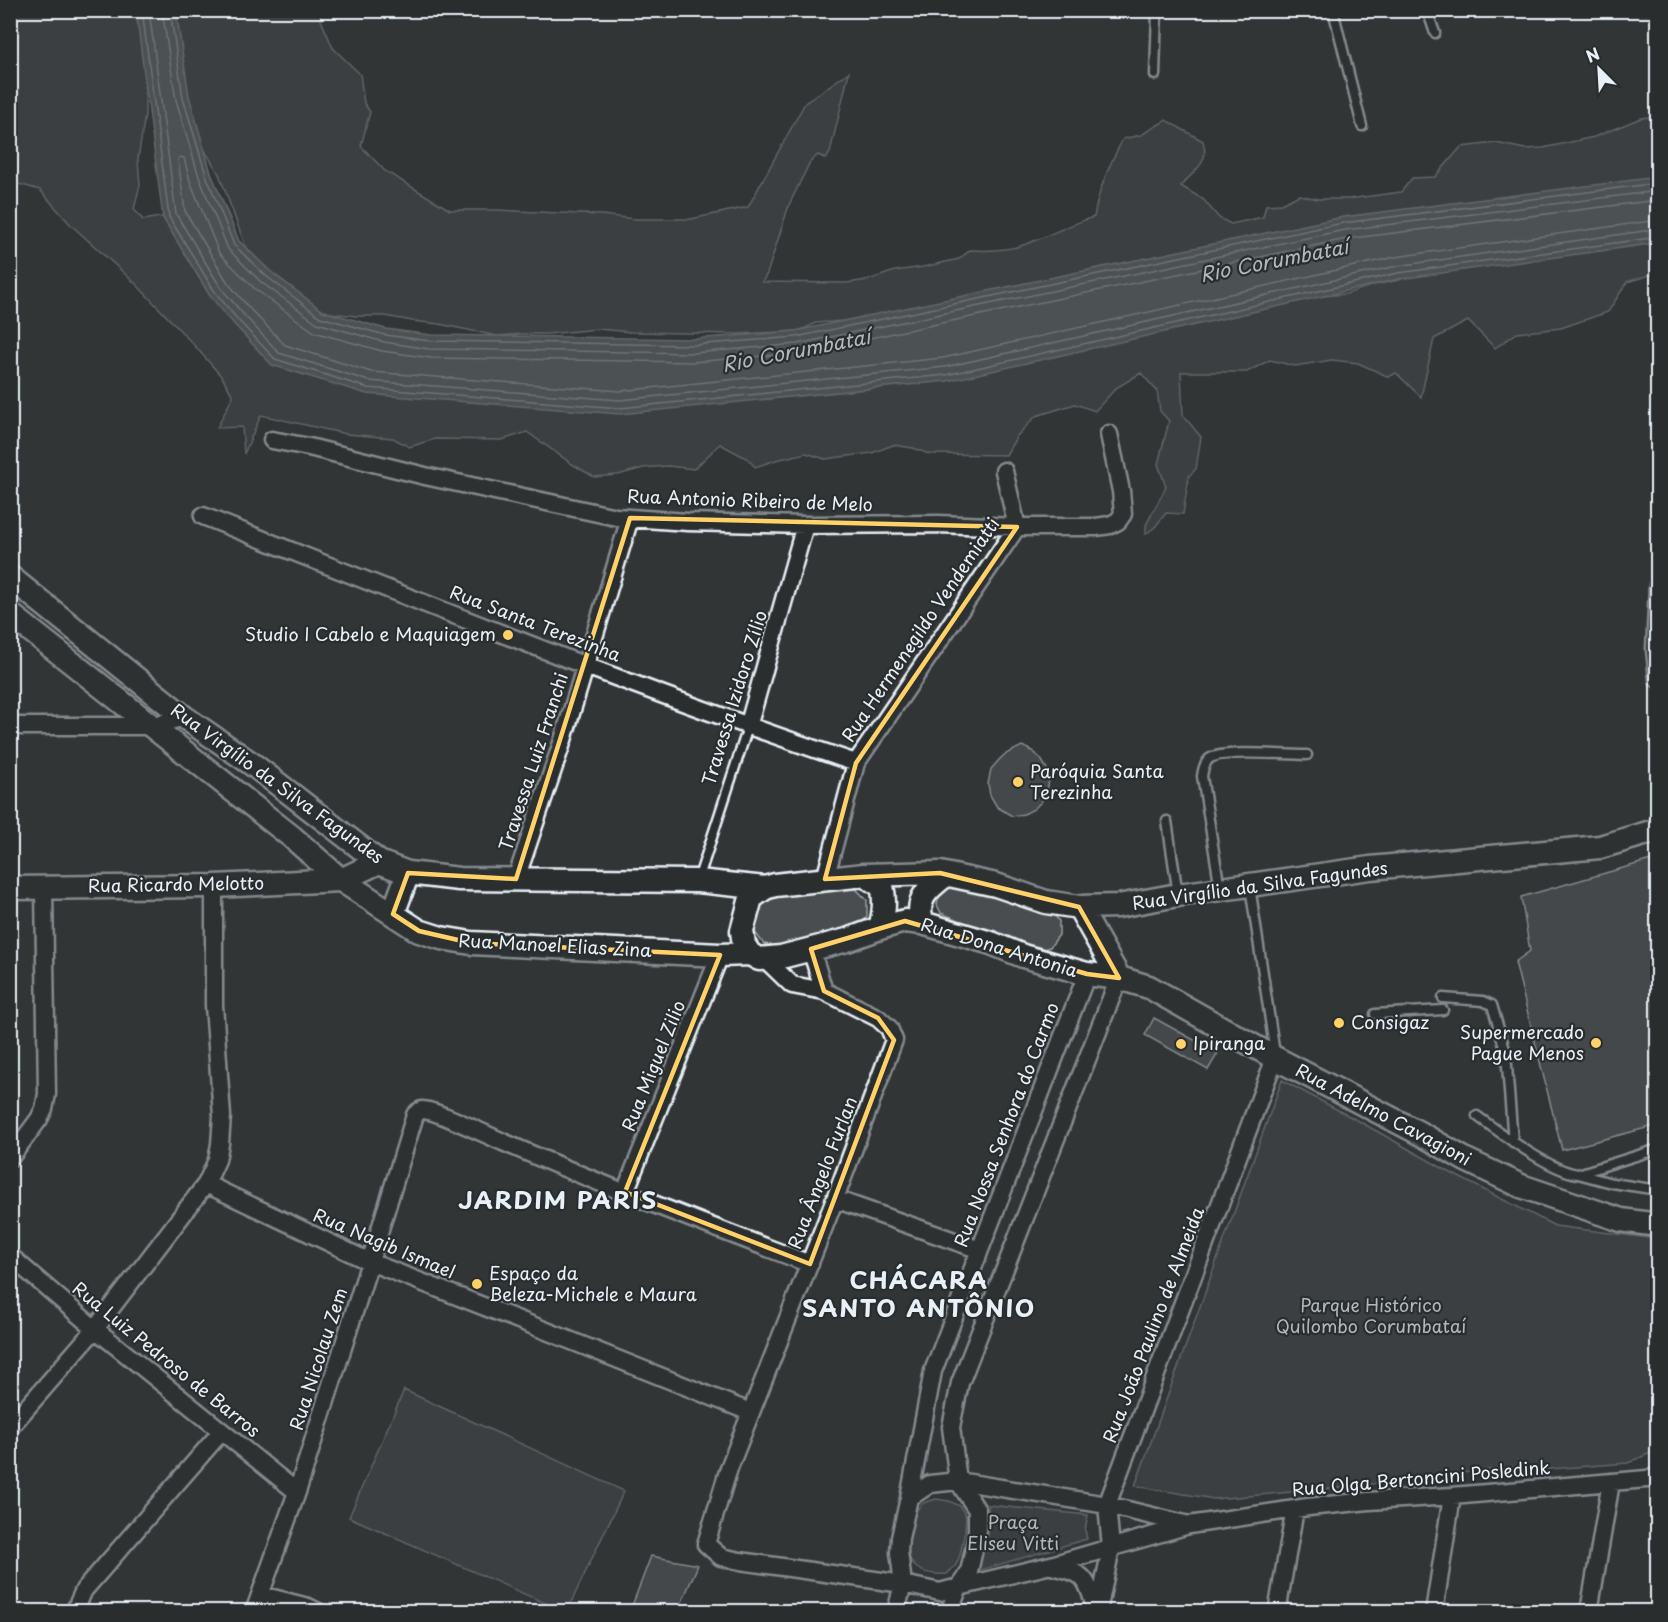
<svg xmlns="http://www.w3.org/2000/svg" width="1668" height="1622" font-family="'Playpen Sans',sans-serif">
<style>
.green{fill:#494d4f;stroke:#989fa4;stroke-width:1.5}
.water{fill:#6e7376;stroke:#9fa5aa;stroke-width:1.5}
.lines{fill:none;stroke-linecap:round;stroke-linejoin:round}
.shore{stroke:#b7bfc4;stroke-width:1.5}
.building{fill:#5c6063;stroke:#e8f1f8;stroke-width:1.5}
.lane-casing{stroke:#e8f1f8;stroke-width:13}
.street-casing{stroke:#e8f1f8;stroke-width:21}
.secondary-casing{stroke:#e8f1f8;stroke-width:27}
.lane{stroke:#2a2d2e;stroke-width:8}
.street{stroke:#2a2d2e;stroke-width:16}
.secondary{stroke:#2a2d2e;stroke-width:22}
.marked{fill:none;stroke:#ffd166;stroke-width:4.5;stroke-linejoin:round}
.poi-dot{fill:#ffd166;stroke:#2a2d2e;stroke-width:2}
.labels{text-anchor:middle;stroke-width:4.5;stroke-linejoin:round;paint-order:stroke}
.street-label{font-size:18px;fill:#e8f1f8;stroke:#2a2d2e}
.poi-label{font-size:18px;fill:#e8f1f8;stroke:#2a2d2e;text-anchor:start}
.park-label{font-size:18px;fill:#b0b8bd;stroke:#2a2d2e}
.water-label{font-size:20px;font-style:italic;fill:#b1b8be;stroke:#2a2d2e}
.district-label{font-size:24px;font-weight:bold;letter-spacing:1.5px;fill:#e8f1f8;stroke:#2a2d2e}
</style>
<rect width="100%" height="100%" fill="#323536"/>
<filter id="ink" filterUnits="userSpaceOnUse"><feTurbulence type="fractalNoise" baseFrequency=".0167" numOctaves="2"/><feDisplacementMap in="SourceGraphic" scale="12" xChannelSelector="R" yChannelSelector="G"/><feConvolveMatrix kernelMatrix="1 2 1 2 8 2 1 2 1" color-interpolation-filters="sRGB"/></filter>
<g filter="url(#ink)">
<!-- green -->
<path class="green" d="M11,11H153V25L145,81V115L138,159L140,185L134,209L143,220L166,216L374,375L1346,294L1374,285L1399,280L1423,270L1657,237V273L1627,282L1608,312L1561,328L1517,333L1495,348L1468,321L1434,339L1421,397L1396,373L1389,377L1358,363L1332,360L1295,366L1270,360L1247,372H1181L1183,415L1201,437L1196,469L1189,476L1183,514L1166,513L1155,527L1146,534V525L1166,487L1158,464L1169,421L1160,411L1157,391L1141,373L1116,388L1095,411L1075,404L1036,416L1017,436L1006,455L929,454L913,448L893,445L872,453L825,459L806,453L776,460L755,467L748,459L720,444L694,469L668,466L643,468L618,475L594,477L572,464L527,432L502,440L435,439L409,447L393,438L346,434L261,415L244,454L242,427L217,428L233,396L222,377L193,344L136,284L70,224L40,190L11,182Z
M178,11H320L321,20L333,48L360,74L364,103L370,112L361,146L385,171L450,210H496L602,215L635,219H691L748,207L805,103L849,72L830,153L826,159L818,155L810,162L789,205L767,274L762,282L846,283L868,280L895,271L923,267L959,259L970,250C988,251 1006,251 1023,245C1047,237 1070,224 1094,217C1098,190 1110,163 1123,139L1141,135L1166,120L1203,141C1210,164 1194,170 1181,186L1204,200L1219,218L1231,224L1263,217L1266,205L1281,204L1299,195L1318,199H1348L1401,192L1412,178L1435,177L1461,147L1496,143L1525,149L1543,148L1594,137L1641,118L1657,116V199L843,321L816,323L799,331L739,334L631,332L598,329L547,334H522L497,336L439,324L412,321L385,316H357L330,313L306,304L267,275L245,245L219,174L189,124L176,28Z
M840,885L856,889L867,900V917L856,929L785,947L764,944L754,931L755,912L762,897Z
M951,886L1050,910L1059,921V935L1050,947L1036,951L941,913L937,905L939,893Z
M1282,1080L1364,1124L1453,1174L1555,1226L1657,1239V1450L1628,1463L1537,1470L1520,1466L1337,1488L1214,1499L1135,1486Z
M404,1390L624,1491L567,1611H563L349,1517Z
M936,1499L949,1501L960,1506L966,1516L965,1531L960,1555L956,1565L947,1574C913,1576 903,1561 910,1530C912,1521 915,1510 922,1504C926,1501 931,1501 936,1499Z
M988,1505L1088,1515L1085,1530L1087,1539L977,1571L988,1534Z"/>
<!-- water -->
<path class="water" d="M136,11H176L189,96L211,173L239,241L270,271L323,311L386,329L431,335L693,339L795,331L1343,217L1657,177V243L1399,279L947,381L620,414L367,394L272,365L234,324L210,296L163,218Z"/>
<g class="lines">
<!-- shore -->
<path class="shore" d="M142,10L169,217L215,292L238,320L275,359L368,388L620,408L946,375L1398,273L1658,237
M149,10L176,214L221,288L244,315L279,353L369,381L620,400L945,367L1397,266L1658,229
M162,10L176,100L199,177L228,249L261,282L317,323L384,342L429,349L693,353L797,344L1345,230L1658,191
M170,10L183,98L206,175L234,245L266,276L320,317L385,335L430,341L693,345L796,337L1343,223L1658,183
M1658,200L1346,239L798,353L693,362L431,358L382,351L314,332L255,289L219,253L190,181L184,158L180,157L178,159L185,211L228,283L250,309L285,345L371,372L620,391L943,358L1395,257L1658,220"/>
</g>
<!-- building -->
<path class="building" d="M1022,746L1032,751L1041,759L1047,769L1049,780L1047,791L1042,801L1034,809L1024,814L1012,816L997,807L990,795L988,784L991,769L999,760L1004,755Z
M1658,858V1125L1562,1150L1515,962L1530,951L1521,897Z
M1154,1018L1218,1053L1208,1070L1145,1035Z
M651,1556L698,1565L678,1611H630Z"/>
<g class="lines">
<!-- lane casing -->
<g class="lane-casing">
<path id="lane" d="M1333,10L1362,126
M1427,10L1435,33
M1155,75L1157,10
M1167,821L1178,895
M698,880L748,727
M1250,886L1275,1054
M1220,889L1202,776C1203,770 1204,764 1209,759C1221,749 1289,755 1307,755
M1443,998L1483,1001L1492,1005L1506,1053L1513,1142
M1375,1014L1443,1010
M1477,1116C1501,1133 1550,1171 1578,1174
M1658,1149L1578,1174L1612,1183L1658,1190"/>
</g>
<!-- street casing -->
<g class="street-casing">
<path id="street" d="M272,440L309,447L425,476L616,517L688,522L805,525L938,524L1017,527H1096L1110,525L1118,521L1123,514L1121,491L1109,434
M203,516C419,601 635,689 856,763
M1658,586L1655,650L1658,679
M10,726H153L184,717
M748,727L805,525
M516,879L563,740L630,518
M825,879L856,763L1017,527L1004,471
M807,950L814,959L824,991
M764,958L792,985L824,991L878,1018L889,1028L894,1040L835,1199L729,1468L706,1544L721,1557L740,1561L903,1584L896,1612
M1119,978L960,1383L951,1427L958,1481L1107,1505L1189,1525
M10,1158L39,1119L44,1109L47,1094L44,888
M206,1184L370,1262L534,1326L750,1412
M625,1192L720,955
M835,1199L980,1250
M10,1256L95,1329L297,1492
M10,1427L95,1329L206,1184L217,1160L220,1144L222,1116L214,1005V886
M958,1481L977,1510V1535L969,1572L959,1587L940,1592L903,1584L899,1552L900,1538L909,1498L930,1484Z
M909,1498L933,1371L1087,974
M1051,1566C1089,1574 1085,1578 1097,1612
M261,1595L308,1607L318,1612
M74,1612L84,1590L221,1432
M254,1612L297,1492L370,1262L415,1115C417,1113 418,1111 422,1110C434,1109 489,1136 503,1142C604,1186 707,1225 810,1264
M949,1612L959,1587L1051,1565L1189,1525L1308,1507L1369,1501L1452,1496L1658,1478
M1098,1612L1111,1548L1107,1505L1275,1058
M1277,1612L1295,1509
M1434,1612L1452,1496
M1589,1612L1611,1482"/>
</g>
<!-- secondary casing -->
<g class="secondary-casing">
<path id="secondary" d="M10,577L184,717L252,764L379,862L408,873L459,879L698,881L765,888
M10,614L292,837L341,880L419,931L441,938L471,943L720,955L750,954
M864,875L940,873L996,885L1046,902L1079,907L1118,906L1178,895L1370,868L1600,847L1658,830
M864,875L882,886C886,901 884,914 880,928L847,940L781,957L759,959L750,954L744,945L742,931L751,898L765,888L775,885Z
M10,888L214,886L341,880L379,862
M1079,907L1119,978
M393,914L408,873
M922,923C915,898 928,889 946,875
M880,928L905,921L922,923L991,943L1023,956L1087,974L1119,978L1149,987L1275,1058L1423,1135L1466,1160L1521,1186L1621,1220L1658,1225"/>
</g>
<!-- lane -->
<use href="#lane" class="lane"/>
<!-- street -->
<use href="#street" class="street"/>
<!-- secondary -->
<use href="#secondary" class="secondary"/>
</g>
</g>
<!-- marked area -->
<path d="M0 0H1668V1622H0ZM630,518L1017,527L856,763L825,879L940,873L1079,907L1119,978L1087,974L905,921L811,949L824,991L878,1018L894,1040L810,1264L625,1192L720,955L471,943L419,931L393,914L408,873L516,879Z" fill="#323536" fill-opacity=".55" fill-rule="evenodd"/>
<path class="marked" d="M630,518L1017,527L856,763L825,879L940,873L1079,907L1119,978L1087,974L905,921L811,949L824,991L878,1018L894,1040L810,1264L625,1192L720,955L471,943L419,931L393,914L408,873L516,879Z"/>
<!-- markers -->
<g class="poi-dot">
<circle cx="508" cy="635" r="6"/>
<circle cx="1018" cy="782" r="6"/>
<circle cx="1339" cy="1023" r="6"/>
<circle cx="1596" cy="1043" r="6"/>
<circle cx="1181" cy="1044" r="6"/>
<circle cx="477" cy="1284" r="6"/>
</g>
<g class="labels">
<!-- street labels -->
<g class="street-label">
<text transform="translate(750 501) rotate(2)" y="6">Rua Antonio Ribeiro de Melo</text>
<text transform="translate(535 624) rotate(21)" y="6">Rua Santa Terezinha</text>
<text transform="translate(921 630) rotate(-56)" y="6">Rua Hermenegildo Vendemiatti</text>
<text transform="translate(735 698) rotate(-73)" y="6">Travessa Izidoro Zílio</text>
<text transform="translate(534 762) rotate(-72)" y="6">Travessa Luiz Franchi</text>
<text transform="translate(277 784) rotate(36)" y="6">Rua Virgílio da Silva Fagundes</text>
<text transform="translate(176 885) rotate(-1)" y="6">Rua Ricardo Melotto</text>
<text transform="translate(1260 886) rotate(-8)" y="6">Rua Virgílio da Silva Fagundes</text>
<text transform="translate(555 946) rotate(3)" y="6">Rua Manoel Elias Zina</text>
<text transform="translate(999 948) rotate(17)" y="6">Rua Dona Antonia</text>
<text transform="translate(654 1066) rotate(-68)" y="6">Rua Miguel Zilio</text>
<text transform="translate(1383 1115) rotate(28)" y="6">Rua Adelmo Cavagioni</text>
<text transform="translate(1007 1125) rotate(-69)" y="6">Rua Nossa Senhora do Carmo</text>
<text transform="translate(823 1173) rotate(-69)" y="6">Rua Ângelo Furlan</text>
<text transform="translate(384 1244) rotate(23)" y="6">Rua Nagib Ismael</text>
<text transform="translate(1154 1325) rotate(-69)" y="6">Rua João Paulino de Almeida</text>
<text transform="translate(319 1359) rotate(-72)" y="6">Rua Nicolau Zem</text>
<text transform="translate(166 1360) rotate(39)" y="6">Rua Luiz Pedroso de Barros</text>
<text transform="translate(1421 1479) rotate(-5)" y="6">Rua Olga Bertoncini Posledink</text>
</g>
<!-- poi labels -->
<g class="poi-label">
<text x="496" y="641" text-anchor="end">Studio I Cabelo e Maquiagem</text>
<text x="1030" y="778">Paróquia Santa<tspan x="1030" dy="21">Terezinha</tspan></text>
<text x="1351" y="1029">Consigaz</text>
<text x="1584" y="1039" text-anchor="end">Supermercado<tspan x="1584" dy="21">Pague Menos</tspan></text>
<text x="1193" y="1050">Ipiranga</text>
<text x="489" y="1280">Espaço da<tspan x="489" dy="21">Beleza-Michele e Maura</tspan></text>
</g>
<!-- park labels -->
<g class="park-label">
<text x="1371" y="1312">Parque Histórico<tspan x="1371" dy="21">Quilombo Corumbataí</tspan></text>
<text x="1013" y="1529">Praça<tspan x="1013" dy="21">Eliseu Vitti</tspan></text>
</g>
<!-- water labels -->
<g class="water-label">
<text transform="translate(1274 261) rotate(-11)" y="7">Rio Corumbataí</text>
<text transform="translate(796 351) rotate(-11)" y="7">Rio Corumbataí</text>
</g>
<!-- district labels -->
<g class="district-label">
<text x="558" y="1209">JARDIM PARIS</text>
<text x="919" y="1289">CHÁCARA<tspan x="919" dy="28">SANTO ANTÔNIO</tspan></text>
</g>
</g>
<!-- margin -->
<rect width="1668" height="1622" fill="none" stroke="#2a2d2e" stroke-width="36"/>
<rect x="18" y="18" width="1632" height="1586" fill="none" stroke="#e8f1f8" stroke-width="2" filter="url(#ink)"/>
<!-- north arrow -->
<g transform="translate(1599 69) rotate(336)" stroke="#2a2d2e" stroke-width="4.5" paint-order="stroke">
<path d="M0-4.5L10 22L0 15L-10 22Z" fill="#e8f1f8"/>
<text y="-9" font-size="16" font-weight="bold" text-anchor="middle" fill="#e8f1f8">N</text>
</g>
</svg>
